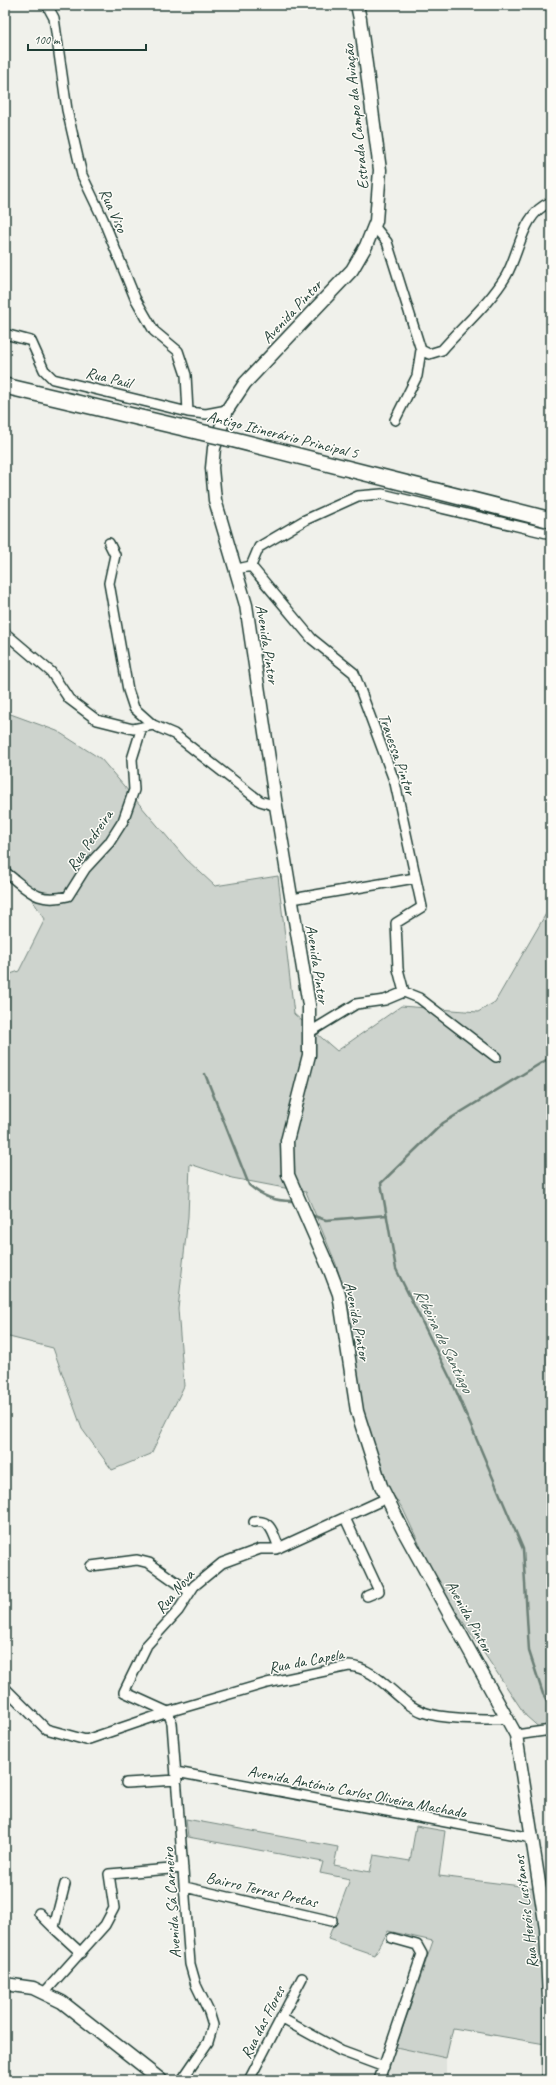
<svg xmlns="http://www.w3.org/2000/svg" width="556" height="2085" font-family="Caveat,sans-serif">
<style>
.built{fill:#dfe2dc}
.green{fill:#cdd3cd;stroke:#768880}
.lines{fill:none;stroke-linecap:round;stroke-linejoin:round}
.stream{stroke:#6c8077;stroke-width:2.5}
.minor-casing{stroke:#1f3d34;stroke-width:12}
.tertiary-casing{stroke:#1f3d34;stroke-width:15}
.trunk-casing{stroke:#1f3d34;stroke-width:18}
.minor{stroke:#fdfcf7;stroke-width:9}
.tertiary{stroke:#fdfcf7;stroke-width:12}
.trunk{stroke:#fdfcf7;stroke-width:15}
.trunk-bridge-casing{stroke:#1f3d34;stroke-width:18;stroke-linecap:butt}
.trunk-bridge{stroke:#fdfcf7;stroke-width:15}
.labels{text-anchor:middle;stroke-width:3;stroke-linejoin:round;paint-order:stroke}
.street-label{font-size:16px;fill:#1f3d34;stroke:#fdfcf7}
.water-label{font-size:17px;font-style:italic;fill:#455e56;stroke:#fdfcf7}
</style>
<rect width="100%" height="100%" fill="#f0f1eb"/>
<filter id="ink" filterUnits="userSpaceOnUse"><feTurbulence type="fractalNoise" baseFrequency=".025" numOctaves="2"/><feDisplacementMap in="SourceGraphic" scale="8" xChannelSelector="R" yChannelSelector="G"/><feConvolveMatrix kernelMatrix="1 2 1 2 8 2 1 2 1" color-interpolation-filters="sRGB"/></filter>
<g filter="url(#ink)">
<!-- built -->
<path class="built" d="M396,2047L446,2058V2080H384Z"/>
<!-- green -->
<path class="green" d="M5,712L57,731L101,759L186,859L215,886L278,876L294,1014L337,1051L401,1006L478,1012L495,1002L551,905V1738L526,1716L439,1586L403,1509L389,1489L377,1458L361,1406L349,1313L336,1264L306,1192L232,1178L190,1164L188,1217L178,1309L184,1386L151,1454L112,1470L82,1429L53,1348L5,1336V976L19,971L45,919L5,860Z
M186,1819L338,1847L334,1865L370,1872L374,1855L410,1861L416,1826L445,1831L439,1876L537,1888L543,1931L545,2044L453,2028L446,2058L396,2047L433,1941L388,1931L375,1955L328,1939L350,1879L320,1873L323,1862L188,1837Z"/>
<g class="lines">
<!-- stream -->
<path class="stream" d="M551,1057L443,1123L381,1183L396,1269L454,1386L523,1549L529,1651L543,1694L551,1708
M205,1074L249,1185C263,1197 274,1201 292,1201
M311,1215L326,1220L387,1215"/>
<!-- minor casing -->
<g class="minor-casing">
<path id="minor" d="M47,5L54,18L67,110L82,175L103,219L135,298L154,331L178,351L186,375L188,412
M374,226L387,242L421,350L429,354L442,350C463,326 490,303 506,276C520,252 522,213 551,202
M5,334L31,341L44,370L53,379L188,412L206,414L227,410
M395,420L417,376L421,350
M109,543L115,555L109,583L128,690L134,708L153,725
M251,566L259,547L305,520L358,496L382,494L551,534
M237,569L251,566L312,639L354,673L395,783L422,907L396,923L398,969L404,992
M5,633L51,672L69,699L97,720L133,729L153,725L174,734L260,801L276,806
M5,872C29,890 36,904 68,896L85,869L109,843L123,821L134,790L132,759L142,727
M292,899L415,878
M310,1032L356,1004L385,1000L404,992L419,998L496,1057
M345,1518L379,1591L367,1596
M254,1522C271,1519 273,1533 279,1548
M91,1566L137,1560L149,1563L190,1592
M5,1688L46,1729L86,1740L168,1712L267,1683L349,1666C379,1668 396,1702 423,1712C444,1720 486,1719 509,1719
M168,1712L124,1692L147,1645L178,1611L194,1586L222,1563L260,1549H276L387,1498
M168,1712L172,1723L190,1964L196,1985L209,2012L213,2025L208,2042L182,2080
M516,1735L551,1730
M176,1772L532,1838
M126,1783L177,1780
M65,1884L54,1927L56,1930L81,1953
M185,1887L332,1921
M39,1913L56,1930
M44,1993L105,1925L114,1908L109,1874L183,1868
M281,2018L341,2051L384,2067
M249,2080L302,1978
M379,2080L422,1954L417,1945L392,1938"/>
</g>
<!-- tertiary casing -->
<g class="tertiary-casing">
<path id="tertiary" d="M357,5L360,19L380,170L376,221L366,246L352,270L245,383L227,410L214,448L212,468L215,500L246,605L276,806L309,1005V1055L287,1141L288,1175L331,1273L339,1294L357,1411L381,1486L403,1530L516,1735L546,1928L549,2001V2080
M5,1984L33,1988L62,2002L161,2080"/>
</g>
<!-- trunk casing -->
<g class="trunk-casing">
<path id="trunk" d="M5,386L209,434
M227,438L551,520"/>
</g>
<!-- minor -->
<use href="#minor" class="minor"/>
<!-- tertiary -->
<use href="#tertiary" class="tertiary"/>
<!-- trunk -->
<use href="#trunk" class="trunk"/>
<!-- trunk-bridge casing -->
<g class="trunk-bridge-casing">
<path id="trunk-bridge" d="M209,434L227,438"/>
</g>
<!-- trunk-bridge -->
<use href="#trunk-bridge" class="trunk-bridge"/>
</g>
</g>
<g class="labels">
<!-- street labels -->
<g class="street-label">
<text transform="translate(355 117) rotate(-96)" y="6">Estrada Campo da Aviação</text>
<text transform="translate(114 210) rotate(66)" y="6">Rua Viso</text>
<text transform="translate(291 311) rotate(-47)" y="6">Avenida Pintor</text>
<text transform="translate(109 377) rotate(14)" y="6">Rua Paúl</text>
<text transform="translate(283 434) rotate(14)" y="6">Antigo Itinerário Principal 5</text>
<text transform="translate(268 644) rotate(81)" y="6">Avenida Pintor</text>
<text transform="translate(398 754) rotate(71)" y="6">Travessa Pintor</text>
<text transform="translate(89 840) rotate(-56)" y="6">Rua Pedreira</text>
<text transform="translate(318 964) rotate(81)" y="6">Avenida Pintor</text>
<text transform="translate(358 1321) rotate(79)" y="6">Avenida Pintor</text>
<text transform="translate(174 1591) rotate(-50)" y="6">Rua Nova</text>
<text transform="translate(470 1616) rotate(61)" y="6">Avenida Pintor</text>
<text transform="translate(306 1660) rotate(-11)" y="6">Rua da Capela</text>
<text transform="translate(357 1791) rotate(11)" y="6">Avenida António Carlos Oliveira Machado</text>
<text transform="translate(262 1889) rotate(13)" y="6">Bairro Terras Pretas</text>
<text transform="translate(171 1903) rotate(-94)" y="6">Avenida Sá Carneiro</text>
<text transform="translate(525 1912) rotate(-97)" y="6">Rua Heróis Lusitanos</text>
<text transform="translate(262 2022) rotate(-63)" y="6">Rua das Flores</text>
</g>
<!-- water labels -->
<g class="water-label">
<text transform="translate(444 1340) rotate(64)" y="6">Ribeira de Santiago</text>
</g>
</g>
<!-- margin -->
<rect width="556" height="2085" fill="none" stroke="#fdfcf7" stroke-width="20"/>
<rect x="10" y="10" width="536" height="2065" fill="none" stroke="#1f3d34" stroke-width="1.5" filter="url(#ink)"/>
<!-- scale -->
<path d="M28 44v6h118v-6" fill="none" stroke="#1f3d34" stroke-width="2"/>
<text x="34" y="44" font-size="12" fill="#1f3d34" stroke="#fdfcf7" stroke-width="3" paint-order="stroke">100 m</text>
</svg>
